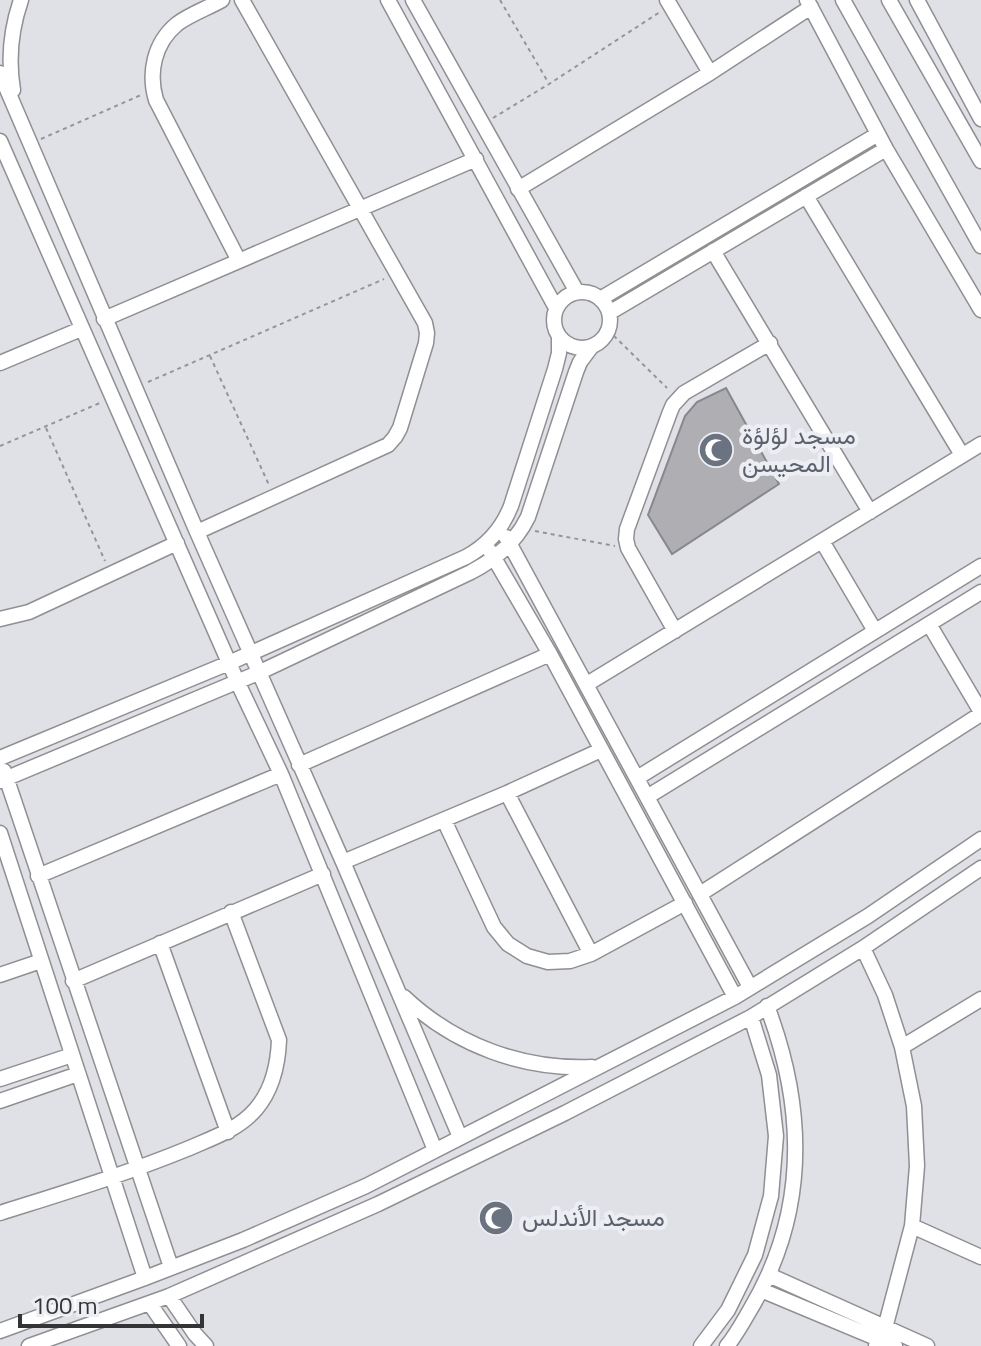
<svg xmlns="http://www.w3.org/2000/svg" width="981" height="1346" font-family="'Titillium Web',Vazirmatn,sans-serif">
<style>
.building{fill:#aeaeb3;stroke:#87878c;stroke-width:2}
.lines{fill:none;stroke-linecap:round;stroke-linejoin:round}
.minor-casing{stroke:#8f8f94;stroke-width:17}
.path{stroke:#949599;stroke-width:2;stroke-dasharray:4 4;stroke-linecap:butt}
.minor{stroke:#fff;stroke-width:14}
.labels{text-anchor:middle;stroke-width:8;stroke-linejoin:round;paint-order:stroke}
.worship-label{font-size:24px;fill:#5b616d;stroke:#edeef3;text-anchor:start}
</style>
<rect width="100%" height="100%" fill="#e0e1e6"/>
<!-- building -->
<path class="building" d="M726,388L779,484L672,554L648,515L685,416L697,402Z"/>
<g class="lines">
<!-- minor casing -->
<g class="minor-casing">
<path id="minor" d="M222,0C208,8 190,14 177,24C154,43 148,73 156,100L239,261
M388,0L556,308
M413,0L577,292
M667,0L710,73
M807,0L886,149L981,310
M843,0L981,246
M889,0L981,161
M917,0L981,119
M0,73L197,532L343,862L460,1137
M13,90C8,60 11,29 21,0
M0,141L237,681L281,774L435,1150
M518,189L710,73L811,7
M806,196L962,455
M713,251L870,512
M554 320a28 28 0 1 1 56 0a28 28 0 1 1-56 0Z
M600,299L878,134
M609,313L886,149
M104,319L476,159
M0,363L81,329
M197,532L388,445L395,437L400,428L426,343L427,333L425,323L242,0
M506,537L750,987
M822,541L875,631
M490,551L550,654L735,997
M0,619L29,612L177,543
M929,624L981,712
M675,631L628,548L626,539L627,529L670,412L673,405L684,393L770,343
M587,684L981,444
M0,758L229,663L466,557C488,545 502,529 511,506L555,369L559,353V337
M299,765L550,654
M4,771L171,1267
M637,778L981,566
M0,781L258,673L471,572C496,559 516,542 528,517L576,372L580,362L592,346
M507,793L591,954
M647,797L981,592
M444,820L494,927L508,944L527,956L548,962L570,961L591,954L685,903
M0,833L145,1278
M343,862L507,793L601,750
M38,876L281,774
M700,894L981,714
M160,943L228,1132
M863,948L885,995L902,1047L914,1106L917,1166L912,1226L885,1328L876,1346
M0,975L41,961
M73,981L323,874
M404,997C455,1045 522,1070 592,1067
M902,1047L981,999
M0,1079L72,1055
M0,1101L78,1074
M0,1213C63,1193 126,1174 187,1149C212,1138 238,1130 256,1109C273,1089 278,1065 279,1040L231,912
M912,1226L981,1257
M769,1275L927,1346
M761,1290L895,1346
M169,1296L195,1334L206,1346
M150,1304L179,1346
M0,1331L145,1278L243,1240L366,1186L735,997L868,916L981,839
M29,1346L169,1296L378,1204L565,1113L751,1017L863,948L981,868
M701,1346L728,1310L755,1255L771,1196L776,1136L769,1075L751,1017
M727,1346C736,1335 743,1322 750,1310C808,1213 806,1109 767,1006"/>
</g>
<!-- path -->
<path class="path" d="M500,0L548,82
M493,118L549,84L660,12
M41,139L141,95
M608,330L667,388
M210,356L269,485
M148,382L384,279
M46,428L105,561
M0,446L102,402
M535,531L615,546"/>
<!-- minor -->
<use href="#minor" class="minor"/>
</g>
<!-- icons -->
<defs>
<g id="mosque-disc" transform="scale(1.8)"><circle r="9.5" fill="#6b7280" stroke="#edeef3"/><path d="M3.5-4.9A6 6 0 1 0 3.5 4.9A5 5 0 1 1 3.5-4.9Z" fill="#fff"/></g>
</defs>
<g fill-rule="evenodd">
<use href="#mosque-disc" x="716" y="450"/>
<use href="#mosque-disc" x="496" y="1218"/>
</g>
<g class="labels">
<!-- worship labels -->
<g class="worship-label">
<text x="742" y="444">مسجد لؤلؤة<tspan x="742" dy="28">المحيسن</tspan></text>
<text x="522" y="1226">مسجد الأندلس</text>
</g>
</g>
<!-- scale -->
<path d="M20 1314v12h182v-12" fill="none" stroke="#333436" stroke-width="4"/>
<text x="32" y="1314" font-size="24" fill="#333436" stroke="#edeef3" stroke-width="6" paint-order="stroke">100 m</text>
</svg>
